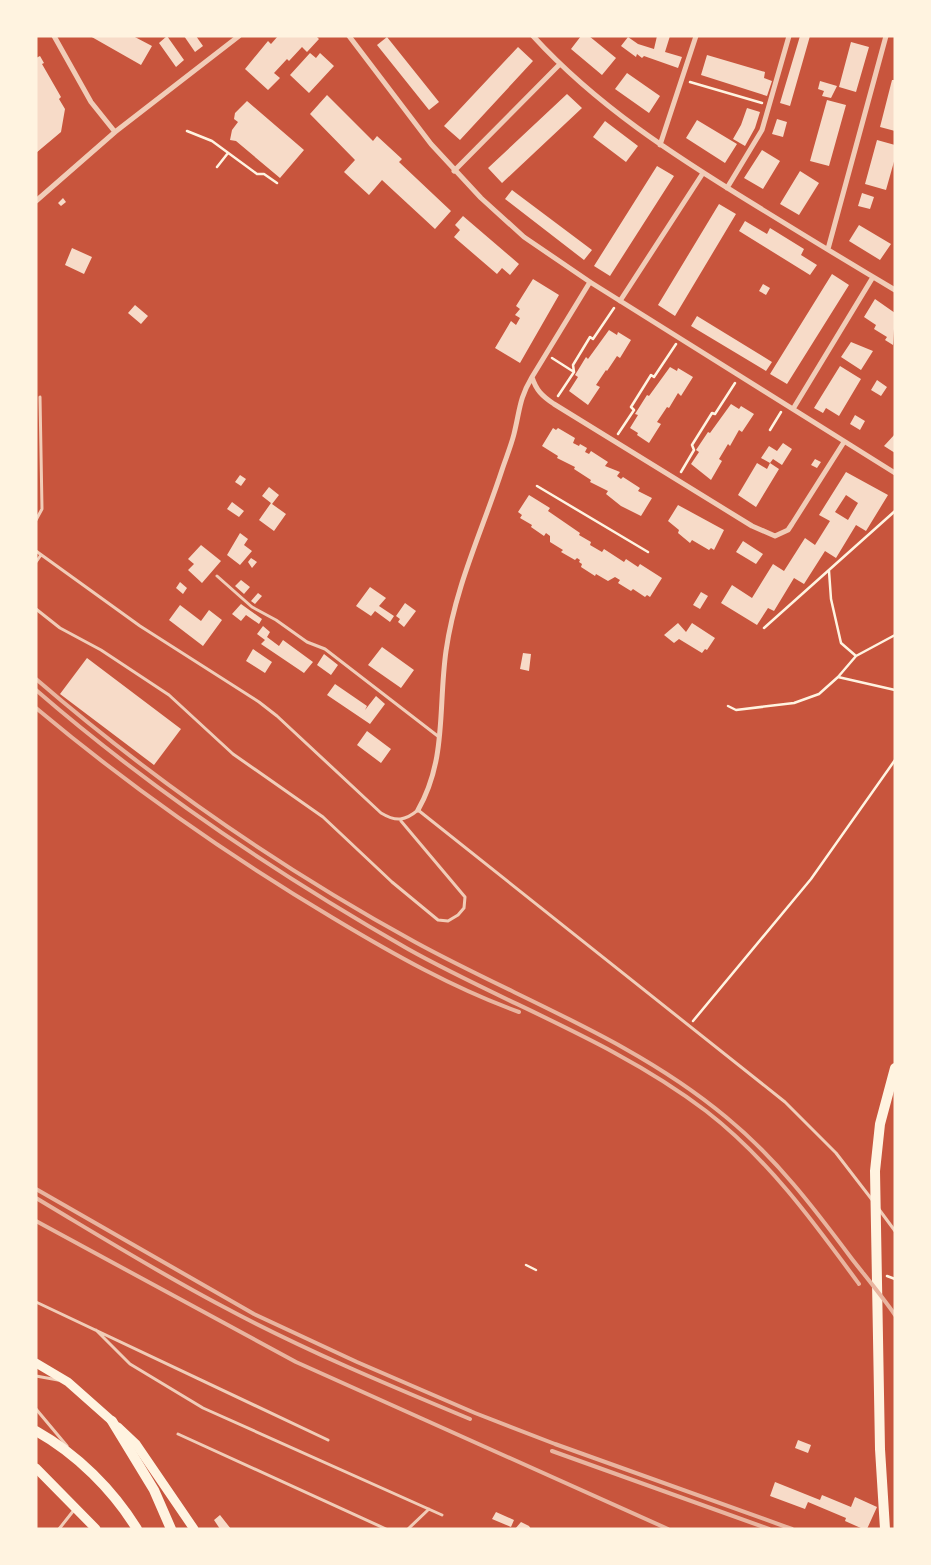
<svg xmlns="http://www.w3.org/2000/svg" width="931" height="1565" font-family="Ubuntu,sans-serif">
<style>
.building{fill:#f7dbc8;fill-rule:evenodd}
.lines{fill:none;stroke-linecap:round;stroke-linejoin:round}
.path{stroke:#fff3e0;stroke-width:2.5}
.service{stroke:#f1ccb7;stroke-width:3}
.minor{stroke:#f1ccb7;stroke-width:5}
.secondary{stroke:#fff3e0;stroke-width:9}
.primary{stroke:#fff3e0;stroke-width:9}
.trunk{stroke:#fff3e0;stroke-width:10}
.rail{stroke:#e9b49f;stroke-width:4}
</style>
<rect width="100%" height="100%" fill="#c8553d"/>
<!-- building -->
<path class="building" d="M90,36H133L152,46L141,65Z
M167,36L184,60L176,67L159,43Z
M184,36H196L203,46L195,52Z
M278,36H316L319,39L307,52L302,47L289,61L287,59L274,73L280,78L268,90L245,69L268,41L271,44Z
M581,36H589L616,58L602,75L571,49Z
M657,36H670L665,52L682,57L678,68L644,56L642,58L637,54L636,57L621,46L628,37L638,44L654,49Z
M800,36H810L790,106L780,103Z
M387,37L439,102L429,110L377,45Z
M851,42L869,47L856,92L839,87Z
M518,47L533,61L460,140L444,126Z
M310,53L316,58L320,53L334,66L309,93L290,75Z
M707,55L765,72L764,78L772,81L767,96L701,75Z
M40,56L44,63L42,64L61,97L59,99L65,109L61,132L36,153V58Z
M627,73L660,96L649,113L615,89Z
M892,80H895V131L880,127Z
M820,81L837,86L831,98L822,96L824,91L818,89Z
M567,94L582,108L502,183L488,168Z
M327,95L373,141L377,136L402,159L399,162L451,211L435,229L382,180L369,195L344,172L355,160L310,114Z
M827,100L846,105L829,166L810,161Z
M247,101L304,150L280,178L236,141L230,140L232,130L238,122L234,119L235,113Z
M747,108L760,112L755,128L745,146L733,139L741,125Z
M777,119L787,122L783,137L772,134Z
M697,120L737,144L725,163L686,138Z
M605,121L638,146L626,162L593,137Z
M877,140L895,145V158L886,190L865,184Z
M762,150L780,161L763,189L744,178Z
M657,166L674,176L610,276L594,266Z
M800,171L819,183L799,215L780,204Z
M512,190L592,250L584,260L505,199Z
M862,193L874,197L870,209L858,206Z
M63,198L66,202L61,206L58,203Z
M719,204L736,214L675,316L658,305Z
M463,216L519,264L510,275L502,268L497,274L454,237L460,230L455,225Z
M745,221L767,234L770,228L804,249L801,255L817,265L810,275L739,231Z
M859,225L891,244L880,260L849,241Z
M72,248L92,257L84,274L65,265Z
M832,274L849,285L787,384L770,374Z
M533,279L559,295L520,363L495,348L511,321L516,325L520,318L515,315L520,309L516,306Z
M763,284L770,288L766,295L759,291Z
M875,299L895,313L893,345L885,340L887,337L874,329L876,325L864,317Z
M135,305L148,316L141,324L128,313Z
M697,316L772,362L766,371L691,326Z
M609,330L617,335L618,332L631,340L620,358L617,356L607,371L606,370L596,385L600,387L588,405L569,391L578,377L575,375L586,357L588,359Z
M851,342L873,351L861,370L841,357Z
M840,366L861,379L839,416L826,408L823,413L814,408Z
M670,367L677,371L678,368L693,377L681,396L678,393L669,408L667,407L657,422L661,424L649,443L637,435L638,433L630,428L638,415L635,414L647,395L649,396Z
M877,380L887,387L881,396L871,390Z
M731,404L739,409L741,406L754,414L742,432L739,430L730,446L728,444L719,459L722,461L711,480L691,464L699,452L696,450L708,432L710,433Z
M855,415L865,421L860,430L850,424Z
M553,428L556,430L558,428L575,438L573,443L579,446L580,444L587,448L585,452L589,454L591,451L608,462L605,466L620,472L617,476L621,479L623,477L640,488L638,491L652,498L641,516L621,506L606,494L608,491L590,482L591,480L574,469L575,467L557,458L558,456L542,446Z
M895,434V453L884,446Z
M783,443L792,449L782,465L773,459L770,463L761,458L769,446L777,451Z
M815,459L821,462L817,468L811,465Z
M757,463L767,469L770,463L779,469L756,507L738,495Z
M846,472L888,495L866,531L856,525L836,558L825,551L804,584L794,578L774,611L768,608L757,625L721,603L732,585L752,598L773,564L784,571L805,538L815,545L830,521L819,515ZM846,495L858,503L848,520L835,512Z
M240,475L246,479L241,486L235,482Z
M269,487L279,495L272,504L286,514L274,531L259,520L271,503L262,496Z
M529,495L550,508L548,511L580,533L579,535L591,542L590,545L602,552L604,549L624,562L626,559L638,567L640,564L662,578L650,597L647,595L645,597L633,589L631,591L618,583L620,580L615,577L608,581L596,574L595,576L581,567L582,564L579,562L580,560L577,558L575,560L561,552L563,550L550,542V536L546,533L544,536L531,527L532,525L520,518L522,515L518,512Z
M232,502L244,511L239,517L227,509Z
M678,505L724,530L714,550L711,548L709,550L692,540L690,543L678,533L679,530L668,521Z
M240,533L248,539L244,545L252,551L240,565L227,555Z
M743,541L763,554L756,564L736,552Z
M201,545L221,561L202,583L188,570L194,564L188,559Z
M251,558L257,562L252,568L248,562Z
M241,580L250,587L244,594L235,586Z
M180,582L187,588L183,594L176,588Z
M370,587L386,598L379,606L394,616L390,622L375,611L371,616L356,606Z
M701,592L708,596L700,609L693,605Z
M258,593L262,596L255,604L251,601Z
M405,603L416,611L404,627L398,622L400,619L396,616Z
M241,604L262,619L259,624L246,615L241,621L232,614Z
M180,605L201,621L209,610L222,620L203,646L169,620Z
M678,623L686,632L692,623L715,638L707,650L705,649L702,653L679,639L674,643L664,635Z
M263,626L270,632L267,637L279,646L283,640L313,662L304,673L261,644L265,640L257,634Z
M382,647L414,670L401,688L368,665Z
M253,649L272,662L265,673L246,661Z
M523,653L531,654L529,671L520,669Z
M324,654L338,665L331,675L317,665Z
M87,658L181,729L154,765L60,694Z
M335,684L367,706L365,710L376,696L385,704L370,724L327,695Z
M367,731L391,749L381,763L357,745Z
M798,1440L811,1445L808,1453L795,1448Z
M775,1482L820,1500L822,1495L851,1507L855,1497L877,1507L867,1529H863L845,1521L846,1518L808,1502L805,1509L770,1496Z
M496,1512L514,1520L511,1527L492,1519Z
M220,1515L231,1529H220L214,1520Z
M521,1522L529,1526L531,1529H515Z"/>
<g class="lines">
<!-- path -->
<path class="path" d="M690,82L762,103
M187,131L212,141L257,174H264L277,183
M217,167L228,153
M552,358L574,372
M558,396L574,372L573,365L590,337L593,339L614,308
M770,430L781,412
M618,434L634,410L631,407L651,375L654,377L676,344
M681,472L694,450L692,445L712,413L715,414L735,383
M537,486L648,552
M829,571L831,599L841,643L856,656
M764,628L895,511
M838,677L856,656L895,635
M728,706L736,710L794,703L819,694L838,677L895,690
M693,1021L811,879L895,760
M526,1265L536,1270
M887,1276L895,1279"/>
<!-- service -->
<path class="service" d="M36,520L42,509L40,397
M36,551L140,626L259,702L277,716L381,813C396,822 405,821 418,810L785,1102L836,1153L873,1201
M36,562L41,555
M217,576L252,607L276,620L307,642L325,649L439,737
M36,609L60,628L101,650L169,695L233,754L323,817L392,882L438,920L448,921L458,915L464,908L465,897L401,821
M878,1208L895,1231
M36,1302L328,1440
M96,1330L130,1364L203,1408L442,1515
M36,1376L58,1380
M36,1409L67,1446
M178,1434L386,1529
M59,1529L74,1510
M408,1529L429,1509"/>
<!-- minor -->
<path class="minor" d="M54,36L91,102L115,132
M349,36L431,144L481,198L524,237L590,282L895,473
M533,36C597,106 675,156 755,205C802,234 848,262 895,290
M660,145L696,36
M454,171L559,65
M727,188L762,130L789,36
M36,201L115,132L239,36
M828,249L886,36
M590,282L532,377C536,390 542,396 554,404L752,526L775,536L788,530L792,524L844,442
M620,301L703,173
M793,409L873,277
M418,810C447,759 438,708 446,651C455,587 482,531 502,470C506,458 511,446 514,434C520,410 519,399 532,377"/>
<!-- secondary -->
<path class="secondary" d="M118,1427L136,1444L194,1529
M36,1468L96,1529"/>
<!-- primary -->
<path class="primary" d="M36,1363L68,1382L112,1421"/>
<!-- trunk -->
<path class="trunk" d="M112,1421L154,1490L171,1529
M36,1431C77,1454 113,1490 137,1529
M885,1529L880,1449L875,1171L880,1124L895,1068"/>
<!-- rail -->
<path class="rail" d="M36,679C153,780 280,868 415,942C519,999 634,1040 726,1117C776,1158 814,1208 852,1259C866,1277 881,1295 895,1315
M36,690C150,789 277,874 408,949C506,1004 616,1042 706,1111C768,1159 813,1221 859,1284
M36,708C129,786 229,856 333,918C393,954 453,988 519,1012
M36,1189L254,1314L357,1362L475,1413L555,1444L792,1529
M36,1198C98,1235 159,1273 222,1306C302,1349 386,1384 470,1419
M36,1221L296,1362L668,1529
M552,1451L769,1529"/>
</g>
<!-- border -->
<rect width="931" height="1565" fill="none" stroke="#fff3e0" stroke-width="75"/>
</svg>
